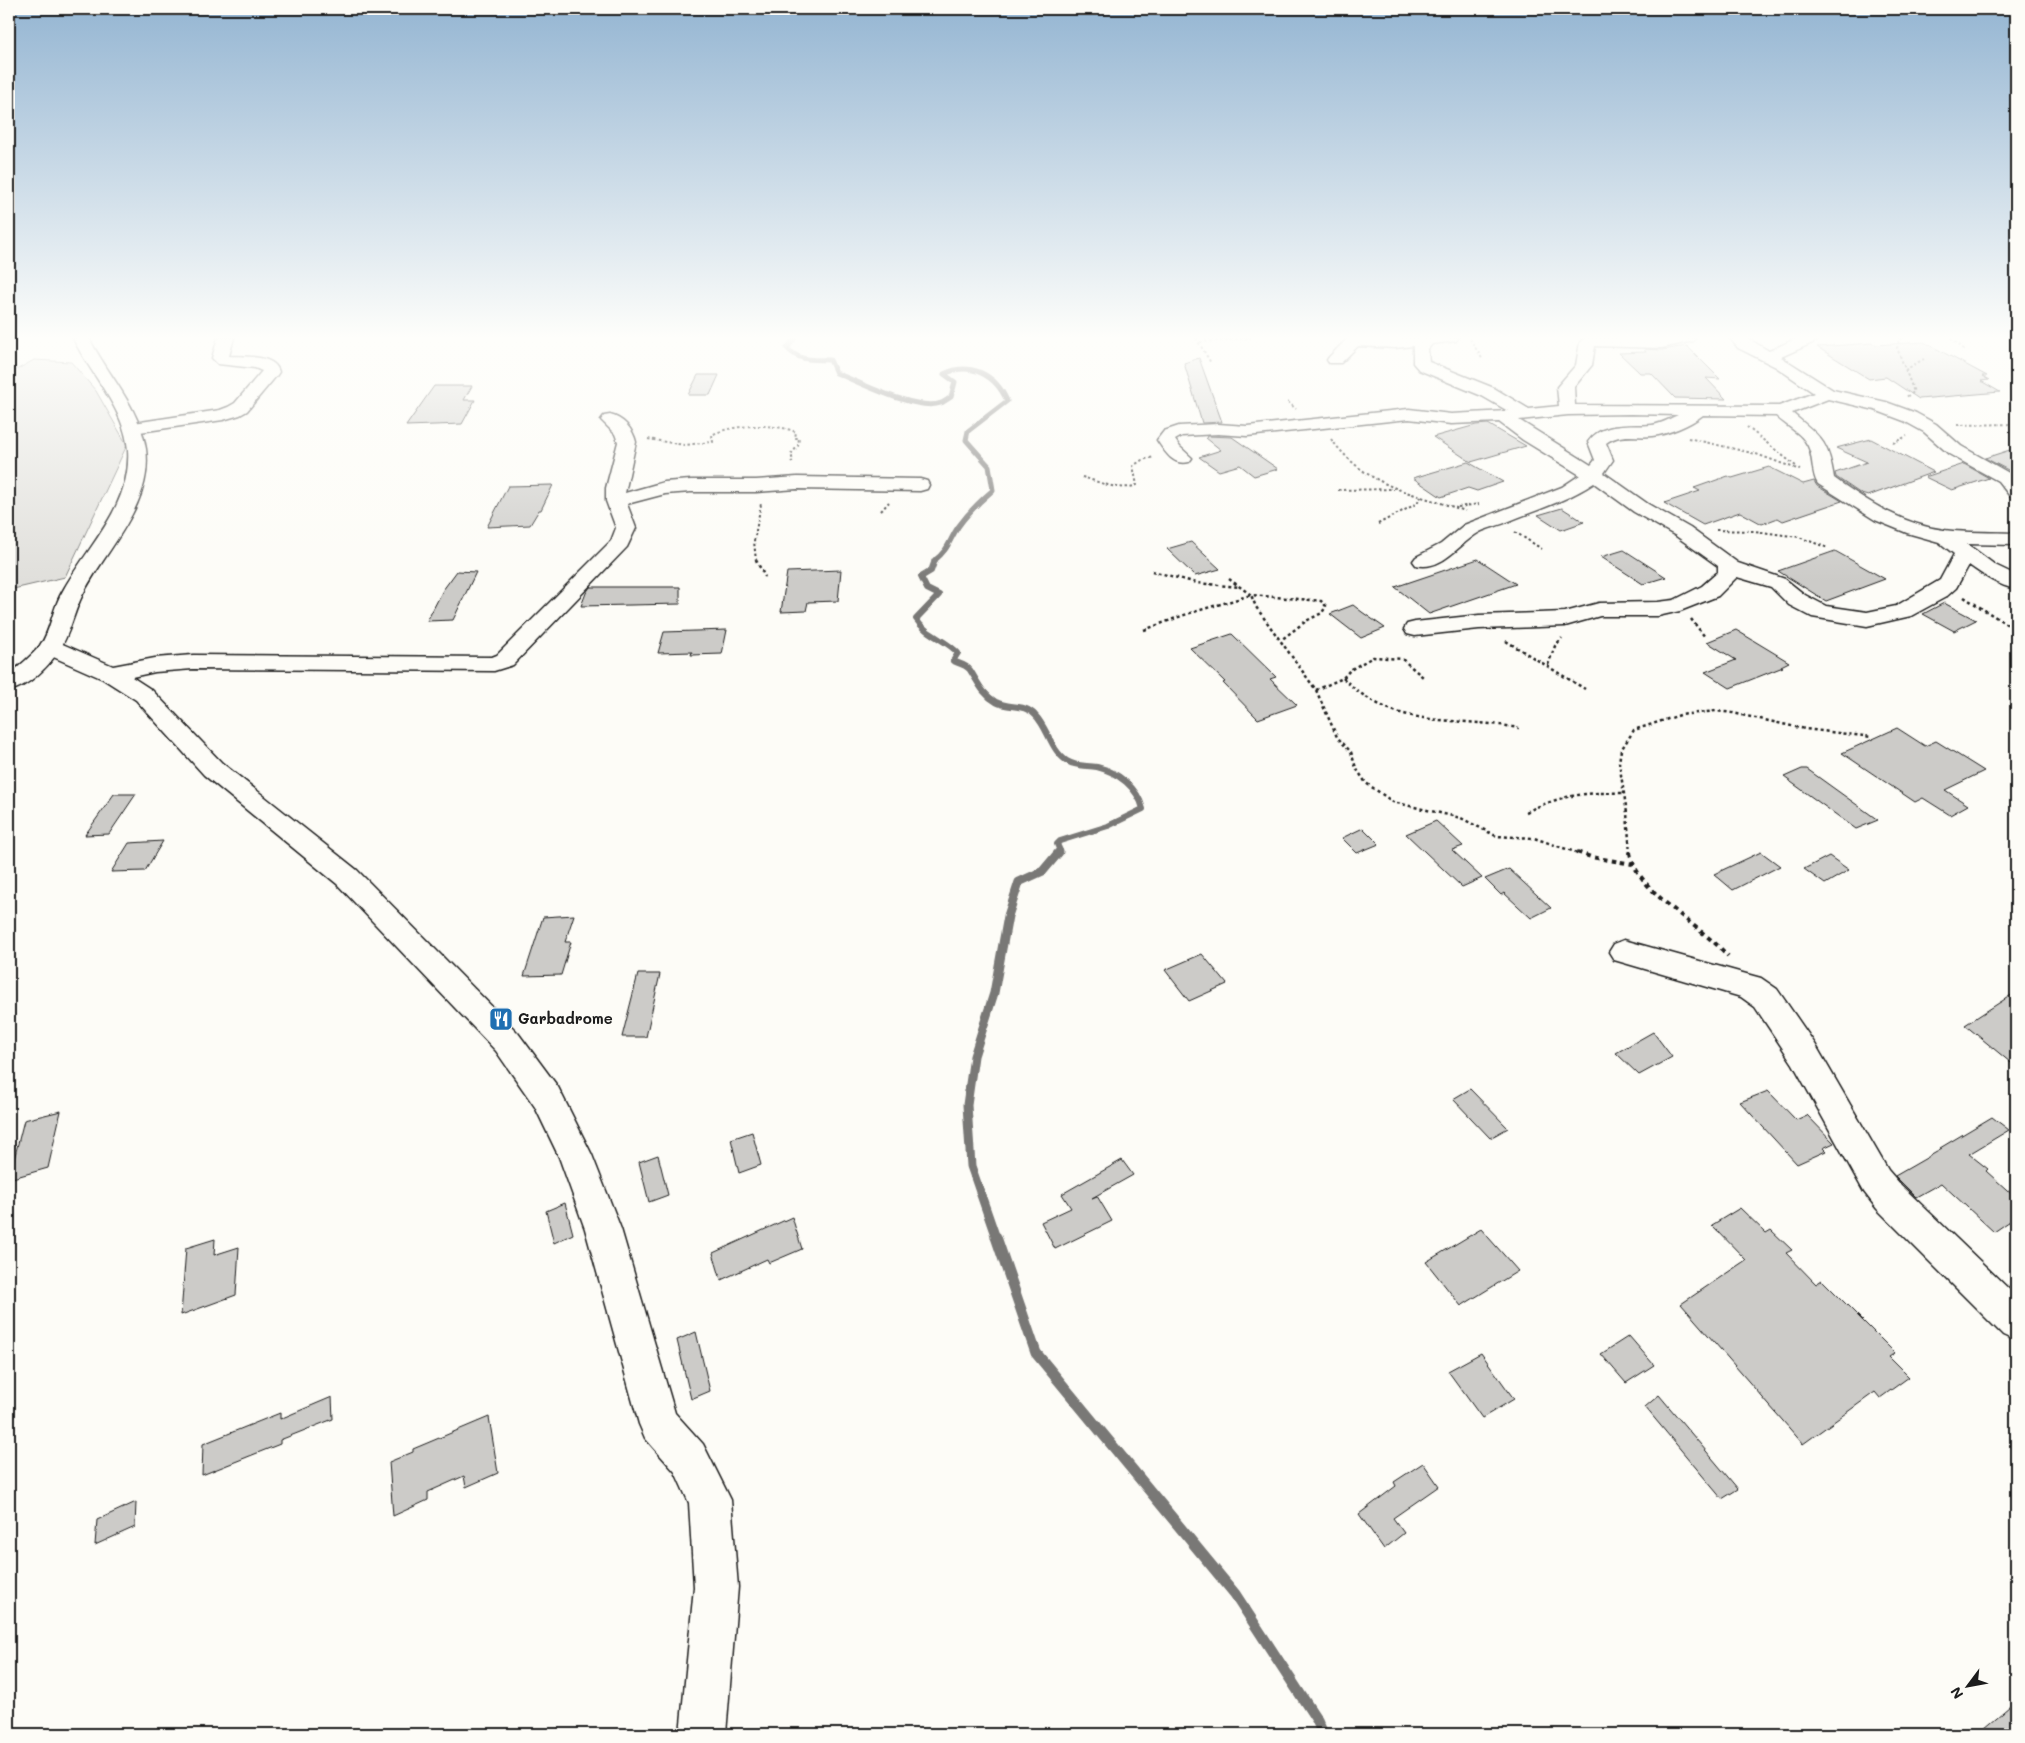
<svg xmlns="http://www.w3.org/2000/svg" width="2025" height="1743" font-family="Mali,sans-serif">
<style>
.green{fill:#e0dfdb;stroke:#7e7e7c}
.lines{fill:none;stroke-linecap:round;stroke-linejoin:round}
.stream-far3{stroke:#797876;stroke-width:5}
.stream-far2{stroke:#797876;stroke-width:6}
.stream-far1{stroke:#797876;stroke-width:9}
.stream{stroke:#797876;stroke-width:11}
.building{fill:#cccbc8;stroke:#1c1c1c}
.street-casing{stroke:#1c1c1c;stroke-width:3}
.secondary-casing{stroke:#1c1c1c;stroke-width:3}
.path-far2{stroke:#1c1c1c;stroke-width:2;stroke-dasharray:2.5 2.5;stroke-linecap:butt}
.path-far1{stroke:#1c1c1c;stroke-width:2.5;stroke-dasharray:3 3;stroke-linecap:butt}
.path{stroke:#1c1c1c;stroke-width:4;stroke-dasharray:4.5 4.5;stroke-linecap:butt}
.street{fill:#fdfcf7;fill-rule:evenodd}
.secondary{fill:#fdfcf7;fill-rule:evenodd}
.labels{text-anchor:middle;stroke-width:4;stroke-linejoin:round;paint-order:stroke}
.poi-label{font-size:15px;font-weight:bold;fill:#1c1c1c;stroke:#fdfcf7;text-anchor:start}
</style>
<rect width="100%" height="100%" fill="#fdfcf7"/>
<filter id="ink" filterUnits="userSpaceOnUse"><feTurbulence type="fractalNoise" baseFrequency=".02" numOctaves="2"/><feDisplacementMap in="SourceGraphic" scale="10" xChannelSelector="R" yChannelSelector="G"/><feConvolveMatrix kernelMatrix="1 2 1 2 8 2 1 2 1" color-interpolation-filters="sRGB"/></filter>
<g filter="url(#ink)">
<!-- green -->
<path class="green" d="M34,360L71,362L96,391L127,445L65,577L9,590V374Z"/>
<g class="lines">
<!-- stream-far3 -->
<path class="stream-far3" d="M795,338L787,348C800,362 813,359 830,360L836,373C859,382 917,412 941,403C944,402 948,399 951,397L955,382L944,374C970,361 996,375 1007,401L968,431L966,440L989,466L993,490C980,501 968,513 958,527C948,542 950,548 934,561"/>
<!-- stream-far2 -->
<path class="stream-far2" d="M935,560L931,571L921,577L927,589L939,595L916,619C926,635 945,639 958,653L953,661C958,663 967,665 970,670C978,682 982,694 996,702C1009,709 1024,703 1035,715C1048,728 1051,751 1067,761C1076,767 1087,765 1097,767C1118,772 1138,788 1143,809L1108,826L1060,841L1057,844L1060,851L1058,854"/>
<!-- stream-far1 -->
<path class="stream-far1" d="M996,1238L971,1166L967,1105L974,1056L994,993L1008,916L1019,882L1043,871L1059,852"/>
<!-- stream -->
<path class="stream" d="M996,1237L1036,1353L1235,1594L1317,1720L1323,1734"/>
</g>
<!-- building -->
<path class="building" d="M1924,342L1987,376H1982L1989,380L1981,381L2000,392L1919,399L1886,377L1869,379L1817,347L1872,343L1875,345Z
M1687,346L1720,379L1706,378L1726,399L1675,398L1651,373H1640L1619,353L1646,352L1644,349L1662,350Z
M1199,358L1222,422L1202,423L1184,363Z
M698,375H719L710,395H688Z
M434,386H472L464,400H475L462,424L406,426Z
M1488,424L1526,446L1471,462L1433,437L1476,425Z
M1207,436L1232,437L1278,469L1254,476L1240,465L1219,471L1199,457L1221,450L1206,438Z
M1871,439L1934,472L1868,496L1861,494L1836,477L1835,473L1867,462L1836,448Z
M2016,448V469L2010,471L1985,458Z
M1468,462L1503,482L1477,491L1468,488L1441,497L1413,478Z
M1964,464L1989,478L1952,490L1925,477Z
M1769,467L1803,484L1814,481L1817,486L1842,501L1783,521L1778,518L1762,524L1740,512L1703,525L1664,503L1700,491L1694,488L1728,476L1732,478Z
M553,485L541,510H539L530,525L487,527L508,486Z
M1562,508L1584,522L1561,530L1538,515Z
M1191,542L1220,569L1195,576L1167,549Z
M1624,550L1666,577L1643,584L1601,557Z
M1835,551L1885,579L1826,601L1778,571Z
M1478,559L1516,584L1429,614L1395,587Z
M841,570L838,601L808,602L806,611L781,612L787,572Z
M457,571L476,572L453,620L427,621L443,590Z
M590,587H680V604L581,606L586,593Z
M1944,603L1976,620L1954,631L1923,614Z
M1353,605L1362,612L1385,628L1361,638L1330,614Z
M727,630L722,654L691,655L692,652L658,653L664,632Z
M1736,630L1789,662L1781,666L1783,667L1730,688L1705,672L1736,660L1707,642Z
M1232,634L1276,677L1270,679L1297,705L1258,719L1223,683L1225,682L1190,648Z
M1897,728L1925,746L1936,741L1984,771L1945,790L1968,805L1950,815L1923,798L1915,802L1842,753Z
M1802,769H1807L1878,820L1856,829L1784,777Z
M114,794H136L109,834L85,835Z
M1436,821L1463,846L1452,850L1482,878L1462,887L1406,834Z
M1363,828L1379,844L1357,853L1342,838Z
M163,841L145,871L111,872L129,843Z
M1761,852L1780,866L1733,890L1714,874Z
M1829,856L1849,870L1825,884L1804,869Z
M1509,869L1551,908L1531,918L1504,893L1501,895L1485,879Z
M574,915L565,942H571L561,975L524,976L543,917Z
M1202,954L1227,984L1189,1001L1165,970Z
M638,974H660L646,1037H622Z
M2016,992V1067L1965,1025Z
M1653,1032L1672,1057L1639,1075L1616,1053Z
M1470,1089L1508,1128L1490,1138L1453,1099Z
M1768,1091L1796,1120L1807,1115L1834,1143L1823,1148L1826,1151L1797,1164L1740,1102Z
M61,1111L48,1168L9,1179L24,1120Z
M1992,1117L2009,1130L1969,1154L1988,1169L1986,1171L2016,1198V1217L1994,1232L1941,1183L1916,1197L1895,1176L1942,1149L1940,1148Z
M752,1132L761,1165L739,1173L731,1139Z
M658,1155L668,1195L649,1202L639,1162Z
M1122,1160L1133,1175L1092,1198L1097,1196L1112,1221L1055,1249L1041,1222L1071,1208L1062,1194Z
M565,1203L573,1234L554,1243L546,1211Z
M1740,1208L1766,1233L1771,1230L1792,1250L1786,1253L1816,1284L1822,1280L1895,1353L1889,1357L1909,1377L1880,1398L1875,1392L1803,1444L1681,1304L1746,1260L1712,1225Z
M792,1217L802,1249L769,1263L767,1259L721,1280L713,1253Z
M1481,1229L1518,1271L1461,1306L1426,1262Z
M215,1239L214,1255L239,1247L236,1295L181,1315L186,1248Z
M696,1332L710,1391L691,1399L677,1340Z
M1629,1336L1654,1365L1626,1383L1601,1354Z
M1481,1353L1514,1399L1482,1418L1448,1371Z
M1659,1395L1738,1489L1722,1499L1645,1407Z
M332,1397L333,1419L280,1440V1444L202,1475L203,1444L280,1413V1419Z
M489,1417L498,1473L466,1487L464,1476L428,1492V1500L393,1516L389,1462L413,1452V1449Z
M1423,1463L1439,1486L1393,1518L1404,1533L1384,1549L1359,1514L1396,1486L1394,1482Z
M136,1502L135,1527L95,1545L97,1520Z
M2016,1701V1734H1977Z"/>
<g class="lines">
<!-- street casing -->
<g class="street-casing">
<path id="street" d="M218,338H234L229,356C243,357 275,354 279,372L277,375L247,411L240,415L223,420L133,433L127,432L124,428L127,424L220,410L228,407L235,403L262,371L255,368L218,364L212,358Z
M1348,338H1458L1456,341L1432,344L1428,349L1429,362L1494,388L1529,409L1559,406L1557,387L1576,365L1580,342L1585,338H1695L1693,341L1662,348L1595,346L1592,365L1574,387L1575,405L1779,406L1814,393L1776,367L1738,348L1730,338H1747L1769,351L1797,338H1819L1817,341L1781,357L1833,390L1886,402L1916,413L1936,424L1961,446L2016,477V497L2009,495L1998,481L1949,454L1924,432L1904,421L1875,410L1828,399L1792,413C1820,437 1828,439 1834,478C1866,501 1904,525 1944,530C1967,533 1992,532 2016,533V545L1967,544L1995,565L2016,575V589C1999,586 1983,575 1969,565L1956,588L1946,597L1911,616L1867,626L1812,617L1789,605L1771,587L1737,577L1718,596L1680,611L1658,616H1600L1565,626L1479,629L1415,636L1407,634L1404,629L1407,624L1415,622L1479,615L1565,612L1599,603L1658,602L1674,600L1702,586L1718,572V566L1676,536L1634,512L1594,483C1567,501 1536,510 1507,522C1498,526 1486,528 1478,533C1459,544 1441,572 1416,565L1413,561L1416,557L1441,544L1464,525L1562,487L1580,475L1523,440L1499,422L1451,424L1409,419L1247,436L1218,434L1182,436L1175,440L1180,447L1192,458L1189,462C1173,466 1165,452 1157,440L1164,431L1179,426L1218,424L1247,426L1409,409L1451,414L1508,411L1482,396L1419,370L1413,363V346L1395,348L1358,346L1341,363H1329L1327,360L1329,357ZM1631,414L1678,415C1669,419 1661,424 1652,425C1630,427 1603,421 1588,442L1595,460L1591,465L1519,420L1568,415ZM1703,415L1776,416C1786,426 1802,433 1808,446C1814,458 1811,474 1818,484L1875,520L1907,533L1939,542L1954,554L1940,580L1896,606L1867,612L1826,606L1805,595L1785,579L1738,563L1690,528L1648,504L1604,473L1613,460L1606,443C1621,432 1636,438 1652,436C1669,434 1690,425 1703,415Z
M610,415C623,418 633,429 636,442L625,493L664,482L691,480H756L797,477L920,479L927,481L929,485L927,489L920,491L797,489L756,492H691L665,494L627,504L636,528L627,547L513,665L494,671L193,669L155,672L132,677L152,690L222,763L357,870L518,1033L558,1087L592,1155L621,1229L675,1413L703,1444L731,1500L738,1587L726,1734H680L694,1587L689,1503L675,1472L645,1438L639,1424L585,1229L559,1157L535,1107L496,1051L337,884L204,775L136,700L103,679L42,652L39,647L42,642L50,640L58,642L113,666L155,658L193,655L492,657L497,655L611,541L616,528L606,501V488L618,442L615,434L601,420L604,416Z
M1624,940L1750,975L1761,978L1777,989L1815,1044L1888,1170L1901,1185L2016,1296V1341L2003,1335L1877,1209L1864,1192L1793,1064L1755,1007L1741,997L1614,960L1609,952L1614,944Z"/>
</g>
<!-- secondary casing -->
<g class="secondary-casing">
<path id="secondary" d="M73,338H89C107,374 140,408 146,449C154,505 105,549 82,596C73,614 70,635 58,652C47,668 29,686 9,691V674C20,666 31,656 40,646C50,632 52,612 60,596C84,549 132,508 128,450C125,409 90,374 73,338Z"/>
</g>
<!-- path-far2 -->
<path class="path-far2" d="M1196,338L1211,363
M1902,338L1899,340L1897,348L1914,392L1906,397
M1951,338L1966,351
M1470,339L1483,360
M1200,342L1251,338
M1905,370L1924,359
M1288,402L1296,409
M1957,425L2016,424
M1747,427L1797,467
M1688,438L1756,454L1800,470
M648,439L684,445L713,442L712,435C731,424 776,423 796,432L795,438H799L798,446L791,454L793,461L789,464
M1331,439C1370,490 1410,491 1465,511
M1893,443L1907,436
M1082,477C1100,482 1119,492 1137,485L1133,466L1142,460L1154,457
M1338,490L1394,489
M1458,507L1479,504
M881,511L889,502
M1378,524L1416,504L1421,497
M1716,530L1754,531L1799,537L1828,548
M1515,532L1542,549
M756,561L754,541L761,504"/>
<!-- path-far1 -->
<path class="path-far1" d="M756,560L765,577
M1152,571L1197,583L1239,587
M1229,579L1251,595L1321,601L1326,606L1322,613L1306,621L1281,640
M1964,597L2016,630
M1691,619L1705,637
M1144,630L1187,614L1251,595L1256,607L1316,690L1337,737L1351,752L1356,768L1366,783L1393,802L1461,818L1496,836L1534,838L1581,854
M1506,641L1585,689
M1548,665L1555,646L1562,638
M1343,678C1397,732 1451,715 1519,728
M1316,690L1343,678L1350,670L1373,657L1402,659L1423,677
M1526,812C1561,795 1585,792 1623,793
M1630,854L1627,813L1619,762L1621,750L1634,730L1680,715L1716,711L1733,713L1805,729L1872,737"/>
<!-- path -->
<path class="path" d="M1577,852L1591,857L1632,864
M1630,852C1635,891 1702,926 1728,956"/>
<!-- street -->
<use href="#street" class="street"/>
<!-- secondary -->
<use href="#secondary" class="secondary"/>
</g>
</g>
<!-- sky -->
<linearGradient id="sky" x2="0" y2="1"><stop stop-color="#94b5d2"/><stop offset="0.58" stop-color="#fefefb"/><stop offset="1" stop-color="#fefefb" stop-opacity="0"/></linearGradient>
<rect width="2025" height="582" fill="url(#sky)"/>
<!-- icons -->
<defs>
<g id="restaurant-square" transform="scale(1.25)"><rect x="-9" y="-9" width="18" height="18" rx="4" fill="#1f6fb2" stroke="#fdfcf7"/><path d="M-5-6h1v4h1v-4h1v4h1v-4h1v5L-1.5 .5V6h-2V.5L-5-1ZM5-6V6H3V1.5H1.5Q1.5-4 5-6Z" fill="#fff"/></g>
</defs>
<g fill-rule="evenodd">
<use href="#restaurant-square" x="501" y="1019"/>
</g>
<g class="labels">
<!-- poi labels -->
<g class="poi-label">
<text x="518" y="1024">Garbadrome</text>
</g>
</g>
<!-- margin -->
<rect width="2025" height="1743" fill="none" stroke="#fdfcf7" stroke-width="30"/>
<rect x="15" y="15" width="1995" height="1713" fill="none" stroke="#1c1c1c" stroke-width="2" filter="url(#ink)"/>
<!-- north arrow -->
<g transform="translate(1968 1686) rotate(238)" stroke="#fdfcf7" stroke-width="4" paint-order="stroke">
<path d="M0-4L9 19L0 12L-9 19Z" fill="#1c1c1c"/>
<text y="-8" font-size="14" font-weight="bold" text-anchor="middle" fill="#1c1c1c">N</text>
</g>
</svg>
